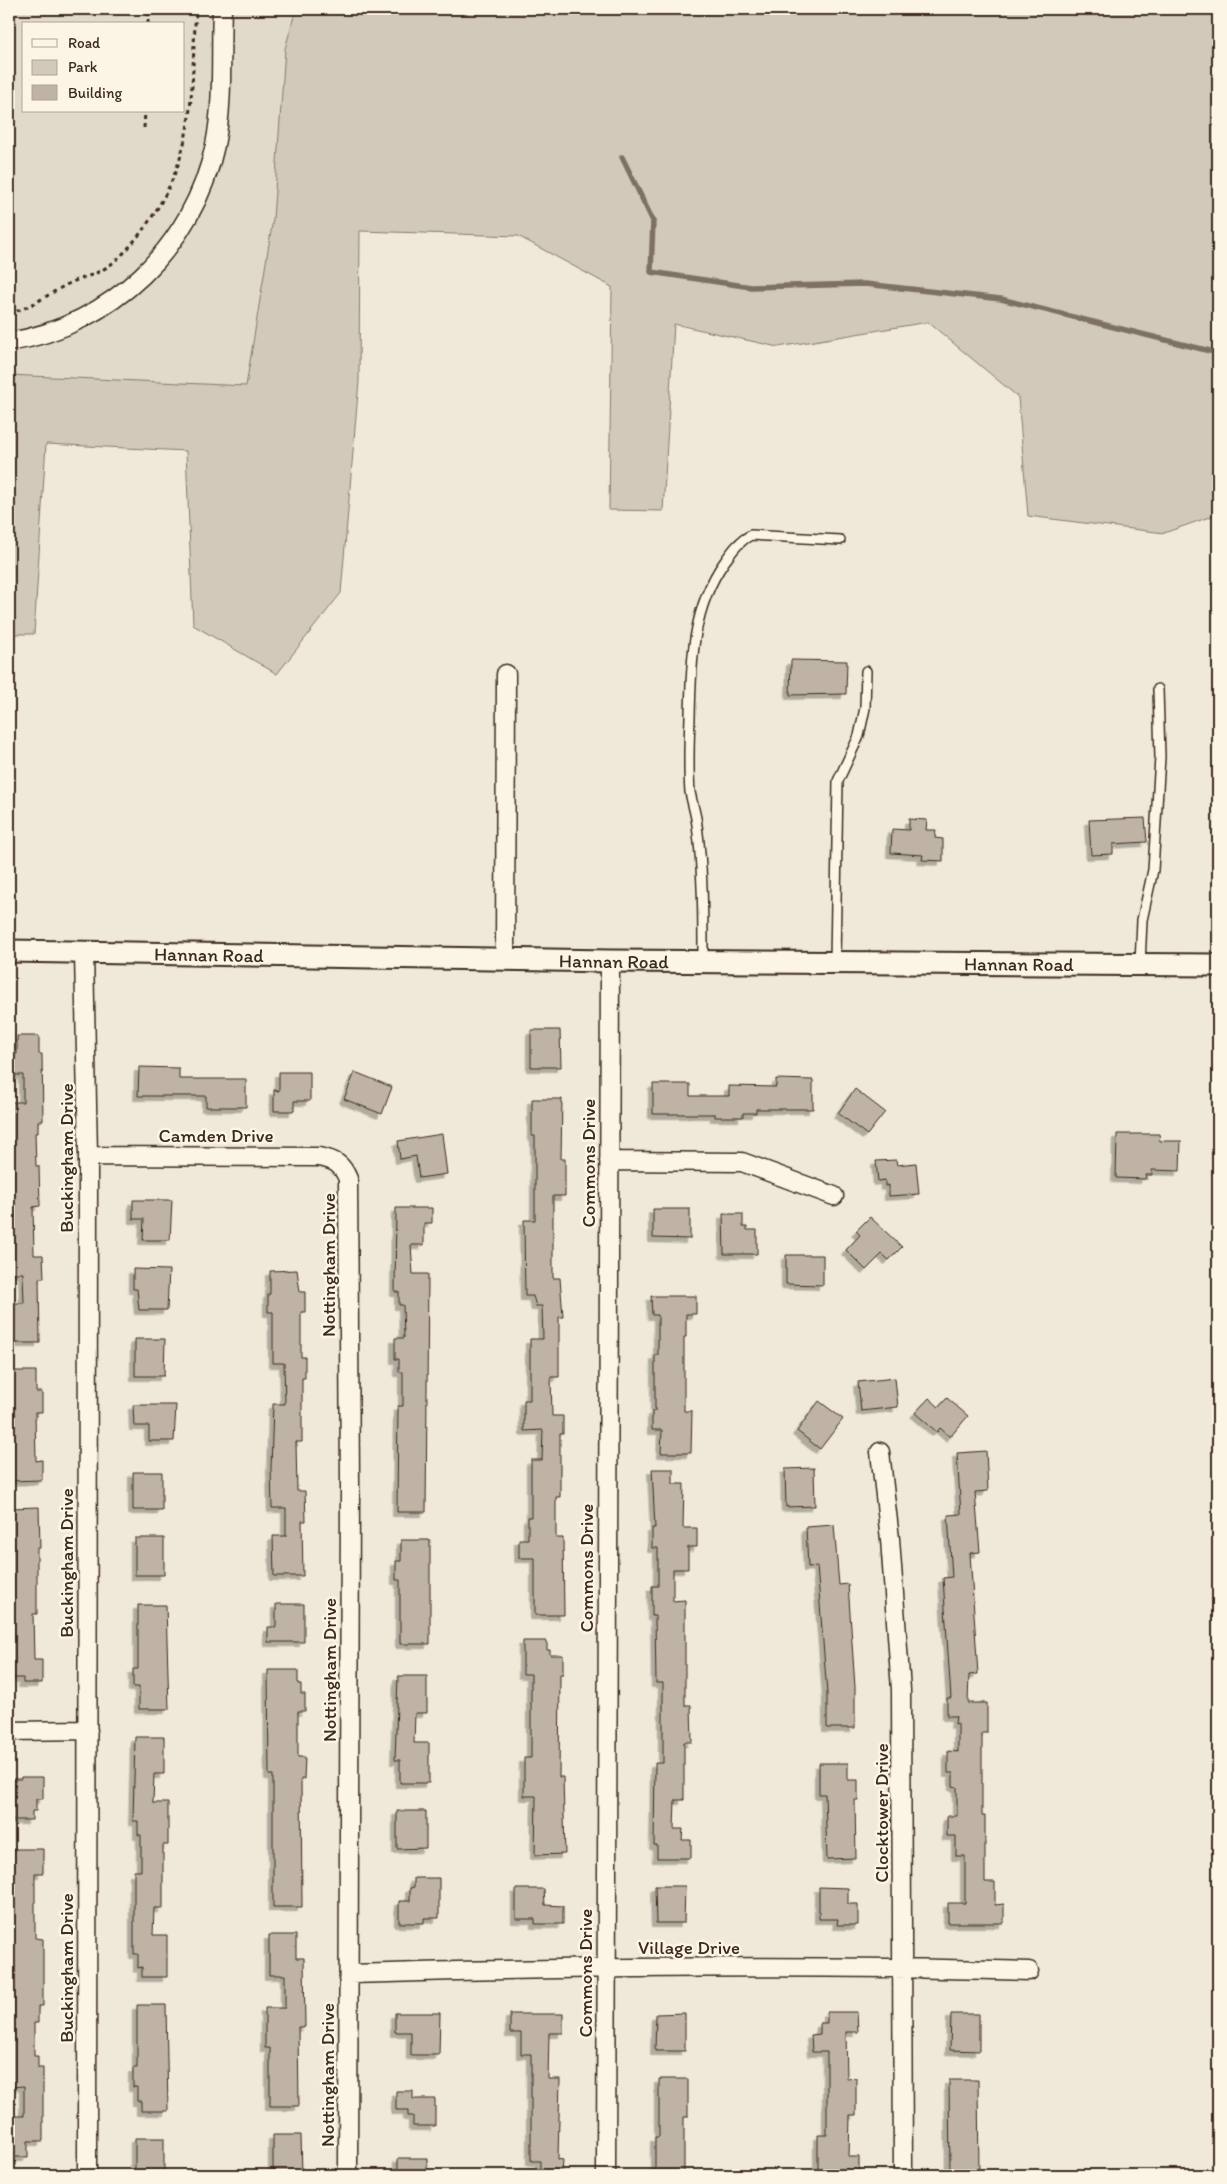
<svg xmlns="http://www.w3.org/2000/svg" width="1227" height="2184" font-family="Itim,sans-serif">
<style>
.built{fill:#e1d9c9;fill-rule:evenodd}
.green{fill:#d2c9ba;stroke:#867a6c}
.lines{fill:none;stroke-linecap:round;stroke-linejoin:round}
.stream{stroke:#7e7163;stroke-width:5.5}
.building{fill:#beb3a4;stroke:#3b2a1e;filter:url(#shadow)}
.service-casing{stroke:#3b2a1e;stroke-width:12}
.minor-casing{stroke:#3b2a1e;stroke-width:21}
.tertiary-casing{stroke:#3b2a1e;stroke-width:25}
.path{stroke:#3b2a1e;stroke-width:3;stroke-dasharray:4 4;stroke-linecap:butt}
.service{stroke:#fcf5e5;stroke-width:9}
.minor{stroke:#fcf5e5;stroke-width:18}
.tertiary{stroke:#fcf5e5;stroke-width:21}
.labels{text-anchor:middle;stroke-width:5;stroke-linejoin:round;paint-order:stroke}
.street-label{font-size:19px;fill:#3b2a1e;stroke:#fcf5e5}
</style>
<defs>
<filter id="shadow"><feDropShadow dx="-4.5" dy="4.5" stdDeviation="0" flood-color="#0004"/></filter>
</defs>
<rect width="100%" height="100%" fill="#f0e9d9"/>
<filter id="ink" filterUnits="userSpaceOnUse"><feTurbulence type="fractalNoise" baseFrequency=".02" numOctaves="2"/><feDisplacementMap in="SourceGraphic" scale="10" xChannelSelector="R" yChannelSelector="G"/><feConvolveMatrix kernelMatrix="1 2 1 2 8 2 1 2 1" color-interpolation-filters="sRGB"/></filter>
<g filter="url(#ink)">
<!-- built -->
<path class="built" d="M9,9H1218L292,161L282,409L9,400ZM24,24H184V111H24Z"/>
<!-- green -->
<path class="green" d="M296,9H1218V514L1164,533L1028,516L1018,397L928,322L778,347L674,324L663,511L609,510L612,287L518,236L360,231L359,381L341,593L277,674L193,625L186,451L46,444L34,634H9V375L246,386L273,219L285,49Z"/>
<g class="lines">
<!-- stream -->
<path class="stream" d="M622,157L653,221L651,272L751,287L865,284L1001,299L1218,353"/>
</g>
<!-- building -->
<path class="building" d="M791,660L847,661L846,694L790,695Z
M1145,818L1147,842L1113,844V854L1091,855L1089,820Z
M909,819L927,820L926,830H936L935,838L943,839V861L922,860L923,855L891,853L892,829L909,830Z
M531,1030H560L561,1067H531Z
M17,1036H39V1054H42L43,1121H38V1133H35L36,1166H39L40,1206L33,1207L34,1255H43L44,1278H39L40,1343H11L10,1303H24L23,1273H10L9,1102H23V1075H9V1054H17Z
M139,1067L179,1068V1079H246V1107H206V1096H138Z
M279,1072H310V1101H294V1111H274V1090L279,1091Z
M355,1072L392,1087L382,1114L344,1099Z
M776,1079L813,1080V1109H756V1113H743V1117H715V1114H653V1084H690V1096H729V1086L776,1087Z
M855,1089L885,1112L867,1135L838,1113Z
M532,1099H562L561,1159H565V1196H553V1278H560L563,1317H559V1377H551L552,1416H563V1434H560V1497H556V1538H563L564,1615H535V1558H519V1539H528V1517H531V1460H542L543,1430L524,1431V1400H530V1339H543L542,1306H536L533,1296H525L524,1220H535V1136H532Z
M442,1134L447,1174L419,1178L416,1156L400,1159L398,1141Z
M1117,1134H1159L1160,1141H1181L1180,1171L1152,1170V1175H1146L1145,1179L1116,1178Z
M896,1160L897,1165L916,1163L919,1194L889,1196V1185L885,1186V1180L878,1181L876,1161Z
M133,1200H172L170,1240H143L144,1219H133Z
M396,1208H432V1223H424V1245H411L413,1274H428L426,1512H397L398,1406H403V1372H399V1359H395V1338H404L403,1305H399V1292H395Z
M653,1209H690V1239L653,1238Z
M723,1214H743V1227H747V1230H757V1254H724Z
M870,1217L902,1247L889,1260L882,1254L866,1270L846,1250L860,1235L856,1231Z
M786,1255H823V1285L786,1284Z
M133,1269L169,1270L167,1310H139L137,1289H133Z
M297,1270L300,1292H305V1312H301V1357H305V1378H302V1442H296L297,1491H305L306,1521H302L303,1576H274L273,1536H286V1508H272L271,1468L273,1404H285L284,1363H273V1312H268V1294H270V1271Z
M651,1296H696V1314H686V1337H684V1411H692L691,1453H661L662,1430H652V1411H655V1355H658V1315H652Z
M135,1339H165L164,1376H135Z
M9,1371H36V1392H42V1412H35L36,1461L42,1460V1480L9,1481Z
M895,1378L898,1407L861,1411L858,1382Z
M929,1398L939,1407L947,1398L968,1416L950,1437L940,1428L937,1432L915,1413Z
M819,1401L843,1419L820,1449L797,1431Z
M133,1405H176L174,1441H149V1426H134Z
M986,1451L988,1491L975,1492L980,1552L970,1553L978,1674L969,1675L968,1703H987V1733H982V1816H985V1882H995V1905L1004,1904V1923H948V1903H965V1856H956V1836H947V1816H957V1787L953,1786V1773H948V1751L958,1752V1723L955,1724L956,1716H947V1698H951L943,1578L952,1577L948,1515L961,1514L957,1453Z
M814,1468L815,1506L786,1507L785,1469Z
M652,1469H673V1484H684L683,1528H697V1547H688V1569H673V1601L685,1600V1705H691L692,1742H684V1800H675L674,1829H683L682,1840H691V1858H657V1845H654L655,1763H663V1683H656L655,1616H652V1586H658V1548H652V1528H655Z
M133,1472H162V1510H133Z
M39,1507L40,1548H37V1614H33L34,1660H42V1683H23V1678H9V1574H11L10,1508Z
M834,1525L839,1585L848,1584L855,1687V1728H827V1693L817,1566L808,1567L806,1527Z
M135,1538H164V1575H135Z
M401,1540H430V1644H400V1580H396V1561H401Z
M276,1604H304V1642H268V1627H276Z
M138,1605H166L169,1709H139V1687H133V1669H138Z
M523,1641H547V1650H550V1655H563V1674H560L559,1777H563L565,1854L535,1855L536,1796H524V1758H531V1674H523Z
M268,1670H298V1684H301V1694H305V1711H298V1757H305L304,1779H301L302,1907H273V1775H269Z
M398,1676H427V1713H415L414,1743H429V1783H400V1760H395Z
M135,1737H164V1774H154L153,1803H168V1845H163V1908H154L153,1935H167V1977H142V1967L138,1968V1954H134V1871H141V1835H138V1821H133Z
M819,1763H848V1780H858V1800H855L856,1858L827,1859L825,1794H819Z
M21,1777H43V1799H36V1811H32V1820H9V1779H21Z
M397,1811H426V1848L397,1849Z
M9,1849H43V1873H35V1938L43,1939V2006H38V2023H34V2056H38V2068H43V2141H28V2157H9V2116H24V2086L9,2087Z
M414,1878H439V1918H424V1923H399V1901H410V1888L414,1887Z
M655,1886H685L684,1923H656Z
M819,1887L848,1888V1904H858V1925H837L838,1919H819Z
M516,1889H544L545,1905L563,1906V1924H535V1919H516Z
M269,1935H296V1958H304L305,2027H298L299,2106H270V2048H265V2008H285V1975H269Z
M137,2005H166L168,2111H141V2101H137V2087H133V2068H137Z
M827,2012H857L858,2032H846L847,2079L856,2078V2115H850L849,2157H859V2175H818V2135H827V2052H812L811,2035L820,2034V2023H827Z
M395,2013H440L439,2055H411V2032H395Z
M685,2013V2051H655L656,2014Z
M510,2014H563V2033H549L548,2079H560L558,2159L563,2160L562,2175H540V2161H531V2054H521V2033H510Z
M951,2014H979V2051L950,2050Z
M659,2079H688V2117H684V2174H655V2137H659Z
M949,2080H978L979,2175L950,2174Z
M396,2091H413V2099H435V2126H413V2116H408V2110H396Z
M273,2135H301L302,2175H273Z
M135,2138H164V2175H135Z
M398,2158H427V2175H398Z"/>
<g class="lines">
<!-- service casing -->
<g class="service-casing">
<path id="service" d="M703,961C703,917 703,870 697,825C696,814 692,803 690,792C688,767 689,742 690,717C691,662 692,607 725,561C733,550 739,541 751,535L840,540
M835,962L838,781L859,736L865,708L866,671
M1140,964L1142,920L1153,870L1160,757L1158,689"/>
</g>
<!-- minor casing -->
<g class="minor-casing">
<path id="minor" d="M9,342C111,326 194,246 215,145C224,101 220,53 222,9
M84,952L88,1156L87,2175
M505,959L506,674
M88,1156L319,1157C335,1160 342,1164 348,1179L350,1483L348,2175
M609,1161L742,1162L834,1196
M880,1452L890,1539L901,1690L903,2175
M9,1731L88,1730
M349,1974C575,1967 802,1964 1029,1971
M606,2175L610,961"/>
</g>
<!-- tertiary casing -->
<g class="tertiary-casing">
<g id="tertiary">
<path id="s1" d="M9,951L610,961L1218,965"/>
</g>
</g>
<!-- path -->
<path class="path" d="M148,24V9
M144,128L145,111
M9,313C32,308 49,293 70,283C80,278 92,276 102,270C119,261 134,242 145,227C198,154 190,94 196,9"/>
<!-- service -->
<use href="#service" class="service"/>
<!-- minor -->
<use href="#minor" class="minor"/>
<!-- tertiary -->
<use href="#tertiary" class="tertiary"/>
</g>
</g>
<g class="labels">
<!-- street labels -->
<g class="street-label">
<text dy="7" stroke="none"><textPath href="#s1" startOffset="200">Hannan Road</textPath></text>
<text dy="7" stroke="none"><textPath href="#s1" startOffset="605">Hannan Road</textPath></text>
<text dy="7" stroke="none"><textPath href="#s1" startOffset="1010">Hannan Road</textPath></text>
<text x="216" y="1142">Camden Drive</text>
<text transform="translate(66 1158) rotate(-90)" y="7">Buckingham Drive</text>
<text transform="translate(588 1163) rotate(-90)" y="7">Commons Drive</text>
<text transform="translate(328 1265) rotate(-90)" y="7">Nottingham Drive</text>
<text transform="translate(66 1563) rotate(-90)" y="7">Buckingham Drive</text>
<text transform="translate(586 1568) rotate(-90)" y="7">Commons Drive</text>
<text transform="translate(329 1670) rotate(-90)" y="7">Nottingham Drive</text>
<text transform="translate(881 1813) rotate(-90)" y="7">Clocktower Drive</text>
<text x="689" y="1954">Village Drive</text>
<text transform="translate(66 1968) rotate(-90)" y="7">Buckingham Drive</text>
<text transform="translate(585 1973) rotate(-90)" y="7">Commons Drive</text>
<text transform="translate(327 2075) rotate(-90)" y="7">Nottingham Drive</text>
</g>
</g>
<!-- margin -->
<rect width="1227" height="2184" fill="none" stroke="#fcf5e5" stroke-width="30"/>
<rect x="15" y="15" width="1197" height="2154" fill="none" stroke="#3b2a1e" stroke-width="2" filter="url(#ink)"/>
<!-- legend -->
<rect x="22" y="22" width="162" height="90" fill="#fcf5e5" stroke="#afa495"/>
<rect x="32" y="39" width="25" height="8" fill="#fcf5e5" stroke="#afa495"/>
<text x="68" y="48" font-size="15" fill="#3b2a1e">Road</text>
<rect x="32" y="60" width="25" height="15" fill="#d2c9ba" stroke="#afa495"/>
<text x="68" y="72" font-size="15" fill="#3b2a1e">Park</text>
<rect x="32" y="85" width="25" height="15" fill="#beb3a4" stroke="#afa495"/>
<text x="68" y="98" font-size="15" fill="#3b2a1e">Building</text>
</svg>
